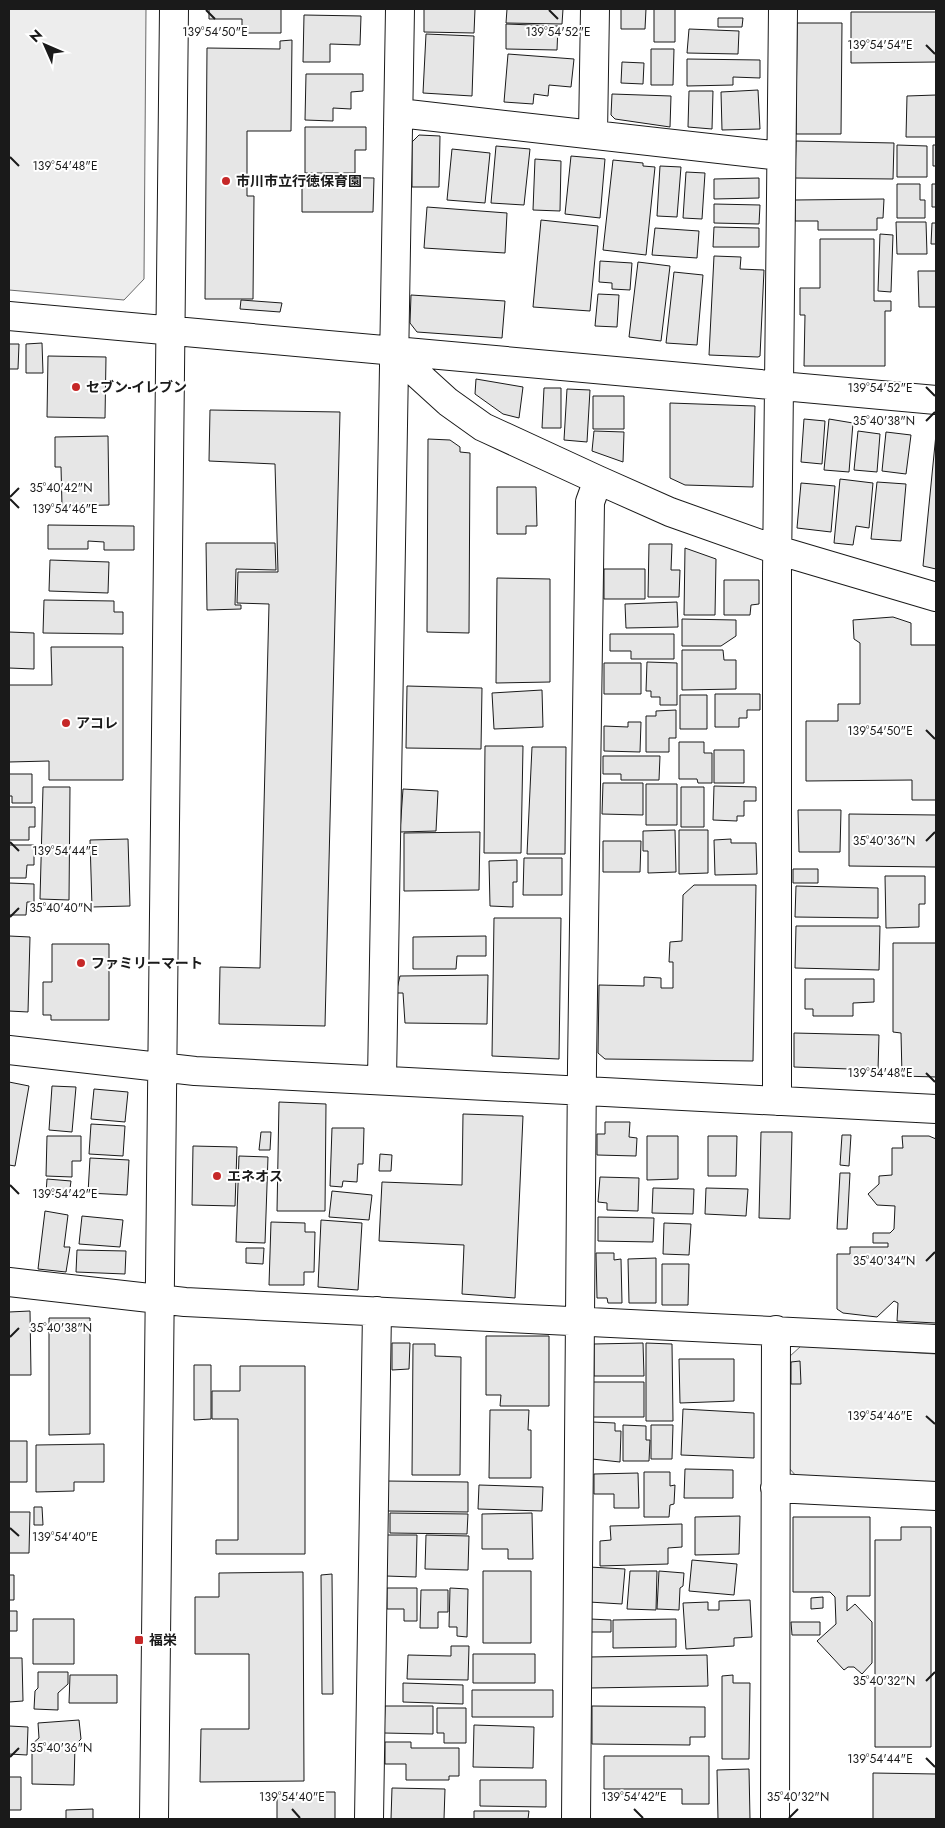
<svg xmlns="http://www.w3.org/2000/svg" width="945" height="1828" font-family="Jost,'Noto Sans JP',sans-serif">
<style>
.built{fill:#ededed;stroke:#6a6a6a}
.building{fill:#e6e6e6;stroke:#1a1a1a}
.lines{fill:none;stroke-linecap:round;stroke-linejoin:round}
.minor-casing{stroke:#1a1a1a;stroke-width:30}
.minor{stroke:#fff;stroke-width:28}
.ticks{fill:none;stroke:#1a1a1a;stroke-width:2}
.poi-dot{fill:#c62828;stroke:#fff;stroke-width:2}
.labels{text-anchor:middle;stroke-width:4;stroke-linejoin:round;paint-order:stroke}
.poi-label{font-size:14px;font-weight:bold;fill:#1a1a1a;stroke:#fff;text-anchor:start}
.ticks-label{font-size:12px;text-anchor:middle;fill:#1a1a1a;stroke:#fff;stroke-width:4;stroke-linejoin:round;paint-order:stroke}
</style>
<rect width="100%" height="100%" fill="#fff"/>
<!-- built -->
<path class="built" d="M9,9H146L144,279L124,300L9,290Z
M801,1346L936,1354V1485L798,1478L788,1467L789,1357Z"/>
<!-- building -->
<path class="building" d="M209,9H281V33H242V19H209Z
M424,9H475L474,33L424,32Z
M507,9H563L562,24L506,23Z
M621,9H646L645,29H621Z
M654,9H675V42H654Z
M851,12H936V62L851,63Z
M304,15L361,16L360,45L330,44V62H303Z
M718,18H743L742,27H718Z
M797,23H842L841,134H796Z
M506,24L558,26L557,50L506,49Z
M689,29L739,31L738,54L687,53Z
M426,34L474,36L472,96L423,93Z
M292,40L291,131H247V196H254L253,299H205L207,48L280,49V41Z
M651,49H674L673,85H651Z
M508,54L574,59L571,87L549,85L548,96L534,94L533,104L504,102Z
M687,59L760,60V78L733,77V85L687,86Z
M622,62L644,63L643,84L621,83Z
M306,74H363V91L351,92V109L333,108V121L305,120Z
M758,90L760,129L722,130L721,92Z
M689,91H713L712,129L688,127Z
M612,94L671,96L670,127L615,119L611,115Z
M936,95V137H906L907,96Z
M305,127H366V150H355V173H305Z
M419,135L440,136L439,187H412V142Z
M796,141L894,143L893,179L795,178Z
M897,145L927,146V177H897Z
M933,145H936V166H933Z
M496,146L530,149L524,205L491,203Z
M452,149L490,153L485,203L447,200Z
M571,156L605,159L600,218L565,214Z
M535,159L561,161L560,211L533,210Z
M613,160L643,163V166L655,167L646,255L603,250Z
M660,166L681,167L677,217L657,216Z
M686,172L705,173L702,219L683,218Z
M302,177L374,178L373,212H302Z
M759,178V198L714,199V179Z
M897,184H920V200H925V218H897Z
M932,184H936V207H932Z
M884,199L883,218H877V230H818V221H795V200Z
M714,204L760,205L759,224L714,223Z
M427,207L507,213L505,253L424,248Z
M541,220L598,226L590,311L533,307Z
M896,222H926L927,254H897Z
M932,223H936V244H931Z
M714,227L759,228V247H713Z
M655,228L699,231L697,258L652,255Z
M880,234L893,235L891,292L878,291Z
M820,239H874V301H891V311H885V366H804L805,315H800V288H820Z
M714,256L741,257L740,269L764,270L760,356L758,357L709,355Z
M600,261L632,263L630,290L612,289V283L599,282Z
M638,262L670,266L661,341L629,337Z
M918,271H936V307H919Z
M674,272L703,275L697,345L666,343Z
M598,294L619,295L617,327L595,326Z
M411,295L505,301L502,338L417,332L410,323Z
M241,300L282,303L280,312L240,309Z
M42,343L43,373H26V344Z
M9,344H19L18,369H9Z
M48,356L106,357L105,418L47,417Z
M476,379L523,387L519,418L503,414L475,394Z
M544,388H561V428H542Z
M567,389L590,390L587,442L564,440Z
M593,396H624V429H593Z
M670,403L755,406L753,487L685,485L670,478Z
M210,410L340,412L325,1026L219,1024L220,967L260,968L269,604L237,603L238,572H278L275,464L209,461Z
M804,419L825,421L822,464L801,462Z
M829,419L853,423L849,472L824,470Z
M594,431L624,432L623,462L592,451Z
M858,431L880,434L877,472L854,470Z
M886,432L911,435L906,474L882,471Z
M936,434V569L923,566Z
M108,436L109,505L62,506L61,467H55V437Z
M428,439L450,440L460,447V452L470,453L469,633L427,632Z
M840,479L873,483L869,528L856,526L853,545L834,543Z
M877,482L906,484L901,541L871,539Z
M801,483L835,486L831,532L797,528Z
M497,487H536L537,526H526V534H497Z
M48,525L134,526V550H104V542L88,541V549H48Z
M206,543H275L276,570L236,569L235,605H241V609L207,610Z
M649,544H672L671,570H680L679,597H648Z
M685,548L716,559L715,615H684Z
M50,560L109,562L108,593L49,591Z
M604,569H645V599H604Z
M497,578L550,579V682L496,683Z
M724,580H759V604L751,605L750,615H724Z
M44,600L114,601V612H123V634L43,633Z
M677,602L678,627L626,628L625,604Z
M893,617L911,623V645H936V800H912V780L806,781V721H838V704H860V643L854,639L853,620Z
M682,619L736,620V636L721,646H682Z
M9,632L34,633V669L9,668Z
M610,634H674V659H631V651H610Z
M51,647H123V780H49V761L9,762V685H52Z
M682,650H723L724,660H736V689L682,690Z
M647,662L677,663V705H660V697H651V691H646Z
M604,663H641V694H604Z
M407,686L482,688L481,749L406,748Z
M542,690L543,727L494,729L492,693Z
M715,694H760V710H747V718H739V727H715Z
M680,695H707V729H680Z
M676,710V738H669V752H646V716H656V711Z
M628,722H641L640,752L604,751V726L628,727Z
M679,742H704V753H712V783H698L697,779H679Z
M485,746H523L521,853H484Z
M532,747H566L565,854H527Z
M714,750H744V783H714Z
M603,756H660L659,780H621V774H603Z
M9,774H32V803H12V796H9Z
M603,783H643V815L602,814Z
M646,784H677V825H646Z
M714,786L756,787V801H744V816H737V821L713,820Z
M43,787H70L69,900L40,899Z
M681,787H704V827H681Z
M403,789L438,791L436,831L400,832Z
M9,807H35V827H29V840H9Z
M798,810H841L840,852H799Z
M849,814L936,815V867L849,866Z
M675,830L676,872L648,873V851H643V831Z
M679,830H708V873L679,874Z
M480,832L479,890L404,891V833Z
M128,839L130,906L92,907L90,840Z
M731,839V843H756L757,874L715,875L714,840Z
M603,841H641L640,872H603Z
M9,845H34V865H27L26,878H9Z
M524,858H562V895H523Z
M517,860V882H513V907L490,906L489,861Z
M793,869H818V883H793Z
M885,876H925V904H919V927L886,928Z
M9,883L34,884V902H27L26,915H9Z
M694,885H756L753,1061L605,1059L598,1053L599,985L644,986V977L661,978V988H673V962H669L670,942L682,941L683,895Z
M796,886L878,888V918L795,917Z
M494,918H561L559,1059L492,1056Z
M796,926H880L879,970L795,968Z
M9,936L30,937L28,1012L9,1011Z
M486,936V956H457L456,969H413V937Z
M893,943H936V1077L902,1076L901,1033L893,1032Z
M52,944H109V1020H51V1015H43V982H52Z
M488,975L487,1024L405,1023L403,993H396L400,976Z
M805,979H874V1002L853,1003V1016H813V1009H805Z
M794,1033L879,1035L878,1070L794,1067Z
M9,1082L29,1086L15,1166L9,1165Z
M52,1086L76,1087L72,1132L49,1130Z
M94,1089L128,1092L125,1122L91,1119Z
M279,1102L326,1104L325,1211H277Z
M463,1114L523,1116L515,1298L462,1294L464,1245L379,1241L382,1182L462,1185Z
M605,1122H630L629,1137L637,1138L636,1156L597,1155V1134H605Z
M91,1124L125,1126L123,1156L89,1154Z
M332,1128H364L363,1164H358L357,1182L343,1181L342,1187L330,1186Z
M261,1132H271L270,1150H259Z
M761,1132H792L790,1219L759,1218Z
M842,1135H851L849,1166L840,1165Z
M47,1136H81V1161H72V1177L46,1176Z
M647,1136H678V1179L647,1180Z
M708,1136H737L736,1176H708Z
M902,1136H929L936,1139V1323L897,1321L898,1303L894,1301L877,1317L843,1313L837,1309V1254H850V1247H888V1243H873V1233H890L894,1229L895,1206L877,1205L868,1194L879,1184V1176L892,1175V1148H903Z
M193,1146L237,1147L235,1206L192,1205Z
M380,1154L392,1155L391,1171H379Z
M239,1156L268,1157L265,1243L236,1242Z
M90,1158L129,1160L127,1195L88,1193Z
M840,1173H850L847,1229H837Z
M600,1177L639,1178L638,1211L607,1210V1203L598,1202Z
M47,1179L71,1181L69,1196L46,1194Z
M653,1188L694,1189L693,1214L652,1213Z
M706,1188L748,1189L746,1216L705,1214Z
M332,1191L372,1195L369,1220L329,1217Z
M45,1211L68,1215L64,1247H70L66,1272L38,1269Z
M82,1216L123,1220L120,1247L79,1244Z
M598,1217L654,1218L653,1242L598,1241Z
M321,1220L362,1223L358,1290L318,1287Z
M271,1222L305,1223V1232H315L314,1272H304V1285H269Z
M664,1223L691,1224L689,1255L663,1254Z
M246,1248H264L263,1264L246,1263Z
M77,1250L126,1251L125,1274L76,1272Z
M596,1253H614V1260L621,1259L622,1303H608L607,1298H597Z
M656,1258V1303H629L628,1259Z
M662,1264H689L688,1305H662Z
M30,1311L31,1375H9V1312Z
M49,1318H90V1434L49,1435Z
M486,1336H549V1406H500L501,1395H486Z
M392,1343H410L409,1369L392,1370Z
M643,1343L644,1376H594V1344Z
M646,1343L672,1344L673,1421H646Z
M413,1344H435V1356L461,1357L460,1475H412Z
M679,1359H734V1401L680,1403Z
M800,1361L801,1384H791V1362Z
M194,1365H211V1419L194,1420Z
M240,1366H305V1554H216V1540H238V1419H212V1391H240Z
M592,1382H644V1417H593Z
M683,1409L754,1413V1458L681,1455Z
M490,1410H529L528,1430H531V1478H489Z
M592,1422L615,1423V1431H621L620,1462L592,1459Z
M623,1425L646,1426V1440H650L649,1461H623Z
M651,1425H673L672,1459H651Z
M9,1441H27V1482H9Z
M104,1444V1482H74V1491L36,1492V1445Z
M685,1469L733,1470V1498H684Z
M644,1472H670V1486L675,1485L674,1504L670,1505L669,1517H644Z
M638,1473L639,1508H614V1494H594V1474Z
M387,1481L468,1482V1512L387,1511Z
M479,1485L543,1487L542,1511L478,1509Z
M34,1507H42L43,1525H34Z
M9,1512H30L29,1553H9Z
M390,1513L468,1514L467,1534L390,1533Z
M532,1513L533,1559H508V1549H482V1514Z
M740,1516L739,1554L695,1555V1517Z
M793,1517H870V1596H847V1611L855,1604L872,1622V1663L862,1674L854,1667H848L844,1670L817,1641L836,1624L835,1597L830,1592H793Z
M682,1524V1547L668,1548V1564L600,1566V1541L611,1540L610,1526Z
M901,1527H931V1747H875V1540H901Z
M387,1535H417L416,1577L386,1576Z
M426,1535L469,1536L468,1570L425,1569Z
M692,1560L737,1564L734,1595L689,1591Z
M589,1567L625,1569L622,1604L589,1602Z
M483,1571H531V1643H483Z
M630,1571H657L656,1610L627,1609Z
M659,1571L684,1573L683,1586L680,1588L679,1610L657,1609Z
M303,1572L304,1781L200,1782L201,1729H249V1654H195V1597H219V1573Z
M332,1574L333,1694H322L321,1575Z
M9,1575H14V1600H9Z
M387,1588H417V1621H404V1609H387Z
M450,1588L468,1589L467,1637L457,1636V1627H449Z
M421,1590H448V1612H438V1628H420Z
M823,1597V1608L811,1609V1598Z
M750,1600L752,1637L734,1638V1646L686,1649L683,1603L708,1602V1610H719V1601Z
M9,1611H17V1631H9Z
M33,1619H74V1664H33Z
M590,1619L611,1620V1632H590Z
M676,1619V1647L613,1648V1620Z
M791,1622H820V1635H792Z
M451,1646H469L468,1680L407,1679L408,1655L451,1656Z
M473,1654H535V1683H473Z
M707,1655L708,1686L590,1688V1657Z
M9,1658H22L23,1701L9,1702Z
M38,1672H68V1684L58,1693V1710L34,1709L35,1691L38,1688Z
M70,1675H117V1703H69Z
M733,1675V1683H750L749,1759H722V1676Z
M403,1683L463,1685V1704L403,1702Z
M472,1690H553V1717H472Z
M385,1706H433V1734L384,1733Z
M592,1706L705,1707V1737H690V1745L592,1744Z
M437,1708H466V1743H444V1733H437Z
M79,1720L81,1739L75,1745L74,1785L32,1784V1744L39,1738L38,1723Z
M474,1725L534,1727L533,1768L473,1767Z
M9,1726L28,1727L27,1755L9,1754Z
M385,1742H411V1748H459V1776H449V1780H406V1764H385Z
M604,1756H709V1804H682V1789H604Z
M749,1769L750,1819H718L717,1770Z
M873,1773L936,1774V1819H873Z
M9,1777H21V1810H9Z
M480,1780H546V1807L480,1806Z
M392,1788L445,1789L444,1819H391Z
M302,1792H335V1819H277V1795H302Z
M93,1809V1819H66V1810Z
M474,1811H529L528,1819H474Z"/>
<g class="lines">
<!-- minor casing -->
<g class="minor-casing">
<path id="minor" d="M399,113L781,156
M593,134L595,9
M9,316L936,400
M393,352L448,402L483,427L598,480L670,512L777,550L936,597
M9,1050L195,1071L936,1109
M382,1080L400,9
M777,1101V573L783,9
M9,1282L185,1302L936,1339
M775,1488L936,1496
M154,1819L174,9
M369,1819L377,1311
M576,1819L582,1066L590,502L598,480
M775,1819L776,1330"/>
</g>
<!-- minor -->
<use href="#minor" class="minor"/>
</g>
<!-- ticks -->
<path class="ticks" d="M206,10L215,19M549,10L558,19M926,45L935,54M10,157L19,166M926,387L935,396M926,421L935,412M10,497L19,488M10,499L19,508M926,730L935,739M926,841L935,832M10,842L19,851M10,917L19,908M926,1073L935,1082M10,1185L19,1194M926,1261L935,1252M10,1337L19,1328M926,1416L935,1424M10,1528L19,1536M926,1681L935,1672M10,1757L19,1748M926,1758L935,1767M292,1809L300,1818M634,1809L643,1818M789,1818L798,1809"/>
<!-- markers -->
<g class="poi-dot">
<circle cx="226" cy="181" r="5"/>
<circle cx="76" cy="387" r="5"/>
<circle cx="66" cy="723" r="5"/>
<circle cx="81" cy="963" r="5"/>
<circle cx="217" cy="1176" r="5"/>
<rect x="134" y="1635" width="10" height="10" rx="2.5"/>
</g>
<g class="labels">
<!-- poi labels -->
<g class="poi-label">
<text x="236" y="186">市川市立行徳保育園</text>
<text x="86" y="392">セブン-イレブン</text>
<text x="76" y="728">アコレ</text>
<text x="91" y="968">ファミリーマート</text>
<text x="227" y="1181">エネオス</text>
<text x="149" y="1645">福栄</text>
</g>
</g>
<g class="ticks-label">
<text x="558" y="36">139°54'52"E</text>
<text x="215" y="36">139°54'50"E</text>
<text x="880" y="49">139°54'54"E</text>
<text x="65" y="170">139°54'48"E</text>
<text x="880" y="392">139°54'52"E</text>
<text x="884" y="425">35°40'38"N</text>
<text x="61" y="492">35°40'42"N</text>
<text x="65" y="513">139°54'46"E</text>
<text x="880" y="735">139°54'50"E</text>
<text x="884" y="845">35°40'36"N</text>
<text x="65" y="855">139°54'44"E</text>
<text x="61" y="912">35°40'40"N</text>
<text x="880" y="1077">139°54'48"E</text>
<text x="65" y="1198">139°54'42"E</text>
<text x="884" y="1265">35°40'34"N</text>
<text x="61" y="1332">35°40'38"N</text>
<text x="880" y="1420">139°54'46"E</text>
<text x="65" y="1541">139°54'40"E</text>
<text x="884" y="1685">35°40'32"N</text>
<text x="61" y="1752">35°40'36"N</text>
<text x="880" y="1763">139°54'44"E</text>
<text x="292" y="1801">139°54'40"E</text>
<text x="634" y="1801">139°54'42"E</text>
<text x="798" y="1801">35°40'32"N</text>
</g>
<!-- border -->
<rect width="945" height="1828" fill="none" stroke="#1a1a1a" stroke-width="20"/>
<!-- north arrow -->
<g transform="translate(45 45) rotate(315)" stroke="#ffffff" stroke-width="4" paint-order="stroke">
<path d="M0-4L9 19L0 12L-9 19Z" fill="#1a1a1a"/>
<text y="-8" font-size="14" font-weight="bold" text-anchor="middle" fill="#1a1a1a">N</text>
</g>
</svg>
